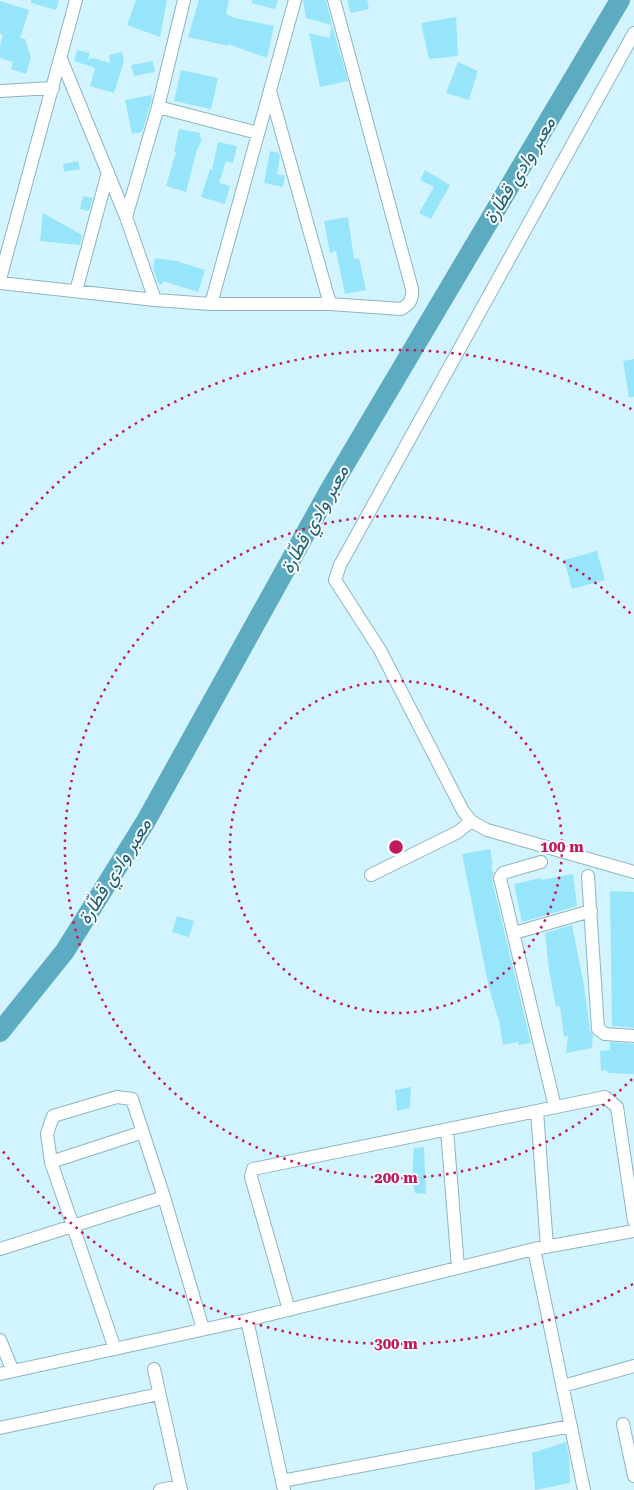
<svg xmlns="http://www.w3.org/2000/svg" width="634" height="1490" font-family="'Roboto Serif',Vazirmatn,serif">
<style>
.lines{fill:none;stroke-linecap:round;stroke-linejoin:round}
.river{stroke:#5dabc0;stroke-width:20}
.building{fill:#97e5fb}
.minor-casing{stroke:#8db5c1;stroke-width:14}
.minor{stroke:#fff;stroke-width:12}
.ring{fill:none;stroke:#c2185b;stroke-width:2.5;stroke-dasharray:2.5 5}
.labels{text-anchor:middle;stroke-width:4;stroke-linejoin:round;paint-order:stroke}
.water-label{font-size:19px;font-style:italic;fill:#226070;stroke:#f4fcff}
.centre{fill:#c2185b;stroke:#f4fcff;stroke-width:2.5}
.ring-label{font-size:15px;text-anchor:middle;font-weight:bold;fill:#c2185b;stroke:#f4fcff;stroke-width:4;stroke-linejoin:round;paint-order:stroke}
</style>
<rect width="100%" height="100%" fill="#d2f4fe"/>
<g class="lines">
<!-- river -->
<path class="river" d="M0,1032L65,951L146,821L329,491L620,0"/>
</g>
<!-- building -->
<path class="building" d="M31,0H59L56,10L31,3Z
M136,0H167L160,37L127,25Z
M199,0H229L226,14L235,18L274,26L267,58L228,44V46L188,37Z
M252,0H278L275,9L251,3Z
M303,0H326L332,25L306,18Z
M347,0H367L369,9L351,13Z
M0,1L29,10L20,38L25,39L31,57L26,74L11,69L13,62L0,58V46L3,35L0,34Z
M456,17L458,56L429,59L421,23Z
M332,25L348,81L320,87L309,33L329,38Z
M77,50L90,53L88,59L93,58L110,63L109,55L122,52L124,61L114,93L90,86L95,68L74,61Z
M153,61L155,72L134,76L131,65Z
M458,62L478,71L469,100L446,93Z
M181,70L218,78L211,109L174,101Z
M151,95L152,99L142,132L132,134L125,100Z
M179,129L200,133L199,137L202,138L198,149H197L186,192L166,186L176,152H174Z
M218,142L237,146L233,163L226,161L219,183L230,186L225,204L201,197L210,169L212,170Z
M270,151L279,153L280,157L277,174L285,176L283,187L264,183Z
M78,161L80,169L64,172L63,164Z
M425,170L450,185L431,219L419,213L434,187L420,180Z
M83,196L93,198L89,211L80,209Z
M43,213L82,235L80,245L40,241Z
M348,217L354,259L359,258L366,290L345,294L336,251L330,253L324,221Z
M155,258L176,261L205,270L198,292L163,281L162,285L158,283L153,268Z
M634,359V397H629L623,361Z
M597,551L605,580L572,589L564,560Z
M490,849L493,865H491L493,874L492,880L531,1043L519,1045L518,1042L503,1045L499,1021L489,988L462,854Z
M573,874L577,906L522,922L514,884L541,878V880Z
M610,891L634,892V1028L612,1026Z
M177,916L194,921L189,937L172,932Z
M572,925L583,980L590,1030L593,1035L592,1048L566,1053L568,1036L564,1037L560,1006L556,1007L549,970L545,933Z
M610,1042L634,1044V1074L608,1073L606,1070L601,1071L600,1051L610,1050Z
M411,1087L410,1108L397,1111L395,1090Z
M424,1147L426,1194L415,1193L412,1180L414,1148Z
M566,1442L569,1457L570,1483L535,1490L532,1453Z"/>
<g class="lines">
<!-- minor casing -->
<g class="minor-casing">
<path id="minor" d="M634,33L340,565L335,580L380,650L463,811L471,821L487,830L634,872
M61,59L126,217L155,300
M0,91L53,88
M270,91L330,304
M158,107L258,133
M126,217L158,107L184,0
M0,279L76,0
M0,283L155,300L211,304H330L401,309C410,304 413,299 412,289L334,0
M76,291L108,172
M211,304L295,0
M541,862L503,873L500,878L555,1107
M371,875L458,832L471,821
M588,876L598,1029L605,1034L634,1036
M514,933L591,911
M537,1111L547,1247
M447,1130L458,1268
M51,1162L143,1132
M0,1249L164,1197
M534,1249L584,1490
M289,1310L251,1177L253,1169L605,1097L617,1107L634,1221
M247,1320L284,1490
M0,1340L13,1371
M115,1349L51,1162L47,1134L53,1116L117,1097L132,1099L164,1197L203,1329
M154,1369L181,1490
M0,1374L247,1320L534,1249L634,1231
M563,1386L634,1366
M623,1424L634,1476
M0,1428L159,1394
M282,1481L571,1426
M160,1490L180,1486"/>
</g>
<!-- minor -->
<use href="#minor" class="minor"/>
</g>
<!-- distance rings -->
<g class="ring">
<circle cx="396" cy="847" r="166"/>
<path d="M632 1079A331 331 0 1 1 632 615"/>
<path d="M633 1284A497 497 0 0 1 2 1150M2 544A497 497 0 0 1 633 410"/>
</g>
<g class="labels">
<!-- water labels -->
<g class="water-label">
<text transform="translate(519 170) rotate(-59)" y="7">معبر وادي قطّارة</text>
<text transform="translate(314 519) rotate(-61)" y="7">معبر وادي قطّارة</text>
<text transform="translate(114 871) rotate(-58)" y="7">معبر وادي قطّارة</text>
</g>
</g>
<circle cx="396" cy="847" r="8" class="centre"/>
<g class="ring-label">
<text x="562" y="852">100 m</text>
<text x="396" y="1183">200 m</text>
<text x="396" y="1349">300 m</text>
</g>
</svg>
